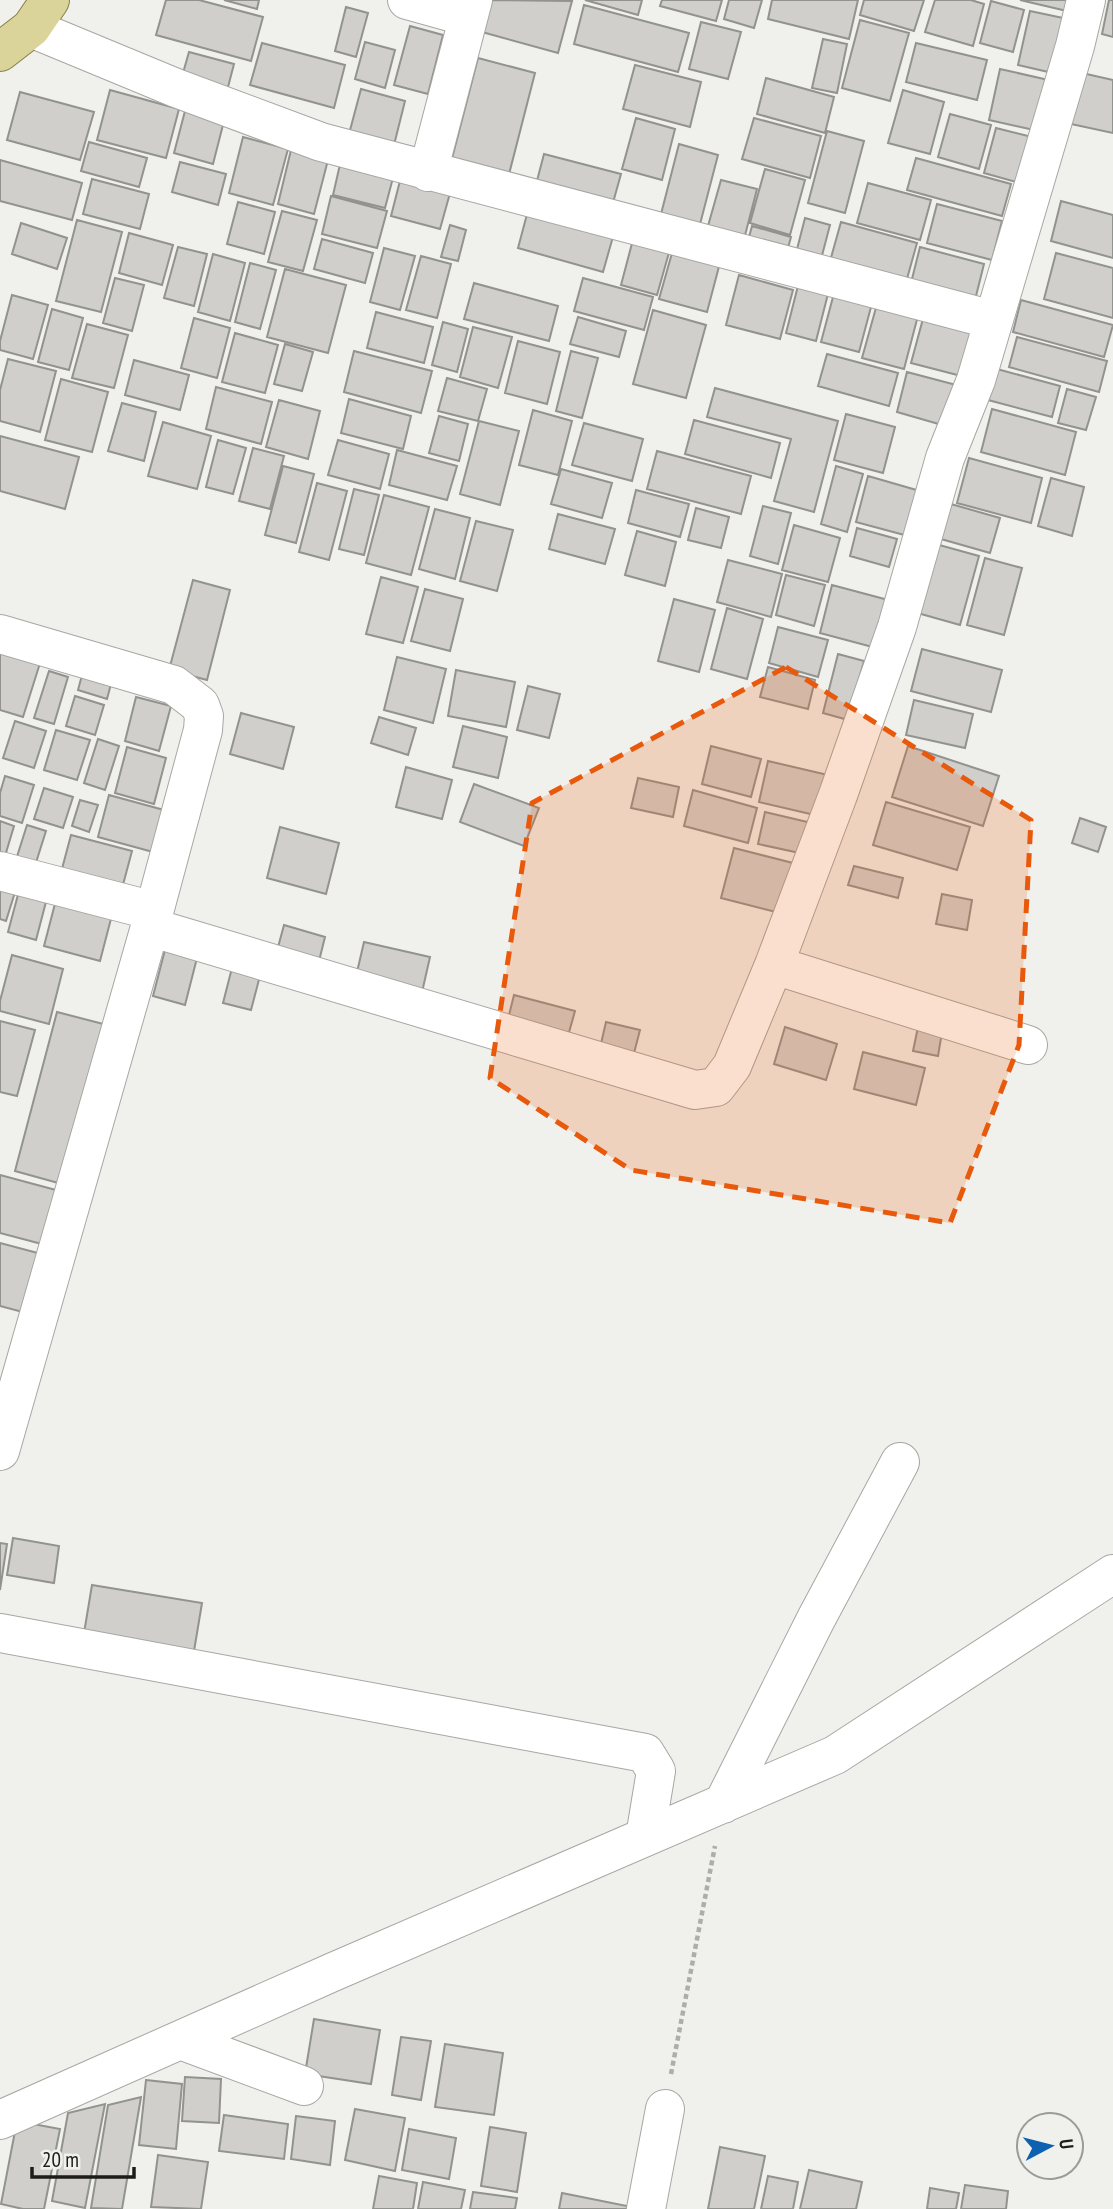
<svg xmlns="http://www.w3.org/2000/svg" width="1113" height="2209" font-family="'PT Sans Narrow',sans-serif">
<style>
.building{fill:#d0cfcb;stroke:#92928f;stroke-width:2}
.lines{fill:none;stroke-linecap:round;stroke-linejoin:round}
.minor-casing{stroke:#a7a7a3;stroke-width:40}
.major-casing{stroke:#888143;stroke-width:40}
.path{stroke:#adada9;stroke-width:4.5;stroke-dasharray:5 3.5;stroke-linecap:butt}
.minor{stroke:#fff;stroke-width:38}
.major{stroke:#dad49b;stroke-width:38}
.marked{fill:#e8590c;fill-opacity:0.2;stroke:#e8590c;stroke-width:5;stroke-dasharray:14 9;stroke-linejoin:round}
</style>
<rect width="100%" height="100%" fill="#f0f0ec"/>
<!-- building -->
<path class="building" d="M166,0H199L263,17L251,61L156,35Z
M224,0H259L257,9Z
M490,0L572,1L558,53L482,32Z
M585,0H642L638,15Z
M662,0H722L716,21L660,6Z
M729,0H762L754,28L724,19Z
M772,0H858L849,39L768,19Z
M864,0H924L914,31L860,15Z
M935,0H971L984,4L973,46L925,32Z
M1020,0H1069L1067,11Z
M1109,0H1113V37L1102,34Z
M991,1L1024,10L1013,52L980,43Z
M584,5L689,33L678,72L574,44Z
M346,7L368,13L356,57L335,51Z
M1030,11L1068,19L1057,74L1018,65Z
M860,20L909,33L890,101L842,88Z
M701,22L741,32L728,79L689,69Z
M410,26L443,35L428,94L394,85Z
M823,39L847,44L837,93L812,88Z
M365,42L395,50L385,88L355,79Z
M262,43L345,65L334,108L250,85Z
M916,43L987,60L977,100L906,82Z
M189,52L234,64L221,114L175,101Z
M478,58L535,73L507,182L450,166Z
M635,65L701,82L690,127L623,109Z
M1000,69L1053,81L1043,132L989,120Z
M1082,73L1113,80V133L1071,124Z
M766,78L834,97L825,133L757,114Z
M361,89L405,101L390,161L345,149Z
M110,90L179,109L166,158L97,140Z
M903,90L944,102L930,154L888,143Z
M20,92L94,112L80,160L7,140Z
M185,111L224,121L213,164L174,153Z
M950,114L991,125L979,169L938,157Z
M636,118L675,129L662,180L622,169Z
M754,118L821,136L810,178L742,159Z
M996,128L1032,137L1020,183L984,173Z
M827,131L864,141L845,213L808,203Z
M243,137L288,149L273,205L229,193Z
M89,142L147,158L139,187L81,171Z
M679,144L718,155L699,228L660,218Z
M291,150L328,160L314,214L278,204Z
M544,154L621,174L609,217L533,196Z
M916,158L1011,184L1002,216L907,190Z
M0,160L82,183L72,220L0,201Z
M341,160L394,174L385,208L333,195Z
M180,162L226,174L218,205L172,192Z
M765,169L805,180L790,235L750,223Z
M402,173L452,186L440,229L391,216Z
M92,179L149,194L140,229L83,214Z
M721,180L757,189L743,243L706,233Z
M868,183L931,200L920,240L857,223Z
M331,196L387,211L377,248L322,234Z
M1061,201L1113,215V258L1051,241Z
M238,202L275,212L264,254L227,244Z
M530,203L616,226L603,272L518,248Z
M937,204L1002,221L992,260L927,243Z
M282,211L317,220L303,271L268,262Z
M805,218L830,225L819,267L794,261Z
M77,220L122,232L101,312L56,301Z
M841,222L917,243L903,293L827,272Z
M21,223L67,238L57,269L12,254Z
M450,225L466,230L458,261L441,257Z
M752,226L791,237L784,262L745,252Z
M635,232L672,242L657,295L621,285Z
M129,233L173,245L162,285L119,273Z
M322,239L373,253L365,283L314,269Z
M674,246L721,259L707,312L659,299Z
M178,247L207,254L194,306L164,298Z
M920,247L984,264L973,308L909,291Z
M384,248L415,256L400,310L370,302Z
M1056,253L1113,268V318L1044,299Z
M213,254L245,263L230,321L198,312Z
M421,256L451,264L437,318L406,310Z
M250,263L276,270L260,329L235,322Z
M285,269L346,285L328,353L267,337Z
M801,274L831,282L816,341L786,333Z
M739,275L793,290L780,339L726,325Z
M115,278L144,285L132,331L103,323Z
M583,278L653,297L644,330L574,311Z
M837,282L875,292L859,352L821,342Z
M474,283L558,306L549,341L464,319Z
M12,295L48,305L33,359L0,350V341Z
M879,297L920,308L904,369L862,358Z
M1021,300L1113,325L1104,357L1013,332Z
M927,304L984,320L969,378L911,363Z
M52,309L83,318L69,370L38,362Z
M653,310L706,325L686,398L633,384Z
M376,312L433,327L424,363L367,348Z
M578,317L626,331L619,357L570,344Z
M194,318L230,328L217,378L181,368Z
M443,322L468,329L457,372L432,365Z
M87,324L128,335L114,388L72,378Z
M473,327L512,337L498,388L460,377Z
M235,333L278,345L265,393L222,382Z
M1017,337L1107,361L1099,392L1009,367Z
M518,341L560,352L547,404L505,393Z
M285,344L313,352L302,391L274,384Z
M354,351L432,371L421,413L344,392Z
M571,351L598,358L582,418L556,411Z
M827,354L898,373L889,406L818,386Z
M8,359L56,371L40,432L0,421V390Z
M134,360L189,375L180,410L125,395Z
M997,369L1060,386L1052,417L988,400Z
M907,372L960,386L949,427L897,412Z
M447,378L487,389L478,421L438,411Z
M61,379L108,392L92,452L45,440Z
M216,387L272,402L261,444L206,429Z
M715,388L838,421L814,512L774,501L791,439L707,417Z
M1067,389L1096,397L1086,430L1058,423Z
M349,399L411,416L403,449L341,433Z
M279,400L320,411L308,459L266,447Z
M122,403L156,412L144,461L108,451Z
M992,409L1076,432L1065,475L981,452Z
M533,410L572,421L558,475L519,465Z
M846,414L895,427L883,473L834,460Z
M439,416L468,424L459,461L429,453Z
M694,420L780,443L771,478L685,454Z
M479,421L519,431L500,505L460,494Z
M163,422L211,436L197,489L148,476Z
M584,423L643,439L632,481L572,465Z
M0,436L79,457L65,509L0,491Z
M218,440L246,448L233,494L206,487Z
M338,440L389,454L380,489L328,475Z
M253,448L284,456L270,509L239,501Z
M397,450L457,466L447,500L389,485Z
M657,451L751,476L741,514L647,489Z
M969,458L1042,478L1031,523L957,503Z
M283,466L314,474L296,543L265,535Z
M836,466L863,474L847,532L821,524Z
M561,469L612,483L602,518L551,504Z
M868,476L920,491L908,536L856,522Z
M1051,478L1084,487L1072,536L1038,526Z
M317,483L347,491L329,560L299,552Z
M354,489L379,495L364,555L339,549Z
M636,490L689,504L680,537L628,523Z
M384,495L429,507L411,575L366,563Z
M951,504L1000,518L990,553L941,539Z
M763,506L791,513L778,564L750,556Z
M696,508L729,517L721,548L688,540Z
M435,509L470,518L455,579L419,569Z
M558,514L615,529L605,564L549,549Z
M476,521L513,530L497,591L460,581Z
M794,525L840,538L828,582L782,570Z
M857,528L897,539L889,567L850,556Z
M637,531L676,542L665,586L625,575Z
M932,543L979,556L960,625L914,612Z
M985,558L1022,568L1004,635L967,625Z
M728,560L782,574L771,617L717,602Z
M786,575L825,585L814,626L776,615Z
M381,577L418,587L403,643L366,634Z
M193,580L230,590L207,680L169,670Z
M832,585L892,601L880,649L820,633Z
M425,589L463,599L450,651L411,641Z
M674,599L715,610L699,672L658,661Z
M727,608L763,619L747,679L711,669Z
M778,627L828,640L818,677L769,663Z
M0,647L41,660L23,717L0,710Z
M922,649L1002,670L991,712L911,691Z
M838,654L864,661L848,720L823,713Z
M397,657L446,669L433,723L384,710Z
M768,667L815,680L808,709L760,697Z
M456,670L515,682L506,727L448,716Z
M49,671L68,677L54,724L34,718Z
M82,675L111,684L107,699L78,690Z
M528,686L560,694L549,738L517,730Z
M75,696L104,705L95,735L66,726Z
M136,697L171,706L159,751L125,741Z
M914,700L973,714L965,748L906,735Z
M241,713L294,727L283,769L230,754Z
M379,717L416,728L408,755L371,743Z
M15,721L46,731L34,768L3,758Z
M463,726L507,737L498,778L453,767Z
M56,730L90,740L77,780L44,770Z
M98,739L119,746L105,790L84,783Z
M711,746L761,759L751,797L702,784Z
M908,746L999,776L983,826L892,797Z
M127,747L166,758L154,804L115,793Z
M768,761L828,775L819,816L759,802Z
M406,767L452,780L442,819L396,807Z
M5,776L34,785L22,823L0,816V793Z
M638,778L679,787L673,817L631,808Z
M474,784L539,808L524,846L460,822Z
M44,788L73,797L63,828L34,819Z
M693,790L757,808L748,843L684,826Z
M109,795L175,813L164,855L98,837Z
M80,800L98,805L89,832L72,826Z
M886,802L970,827L957,870L873,845Z
M765,812L816,824L809,855L758,844Z
M1080,818L1106,827L1098,852L1072,843Z
M0,821L14,826L5,856L0,855Z
M27,825L46,831L33,872L14,866Z
M280,827L339,843L326,894L267,878Z
M71,835L132,851L120,896L59,880Z
M734,848L793,863L780,913L721,898Z
M854,866L903,878L898,898L848,885Z
M0,884L16,889L6,921L0,919Z
M19,891L47,898L36,940L8,932Z
M942,894L972,900L967,930L936,924Z
M57,896L113,911L100,961L44,946Z
M284,925L325,937L316,973L274,962Z
M364,942L430,957L420,1001L354,985Z
M166,946L198,954L185,1005L153,996Z
M12,955L63,969L49,1024L0,1011V1001Z
M233,964L261,972L251,1010L223,1003Z
M514,995L575,1011L566,1043L506,1027Z
M57,1012L111,1026L69,1186L15,1171Z
M0,1021L35,1030L17,1096L0,1092Z
M606,1022L640,1030L633,1057L600,1048Z
M785,1027L837,1044L826,1080L774,1064Z
M918,1027L942,1032L938,1056L913,1051Z
M863,1052L925,1068L916,1105L854,1089Z
M0,1175L67,1193L53,1247L0,1233Z
M0,1243L49,1256L34,1315L0,1306Z
M13,1538L59,1546L54,1583L7,1575Z
M0,1543L7,1544L0,1590Z
M92,1585L202,1603L193,1657L83,1639Z
M314,2019L380,2030L371,2084L305,2074Z
M401,2037L431,2041L421,2100L392,2095Z
M445,2044L503,2053L494,2115L435,2107Z
M185,2077L221,2079L219,2123L182,2121Z
M146,2080L182,2084L176,2149L139,2145Z
M141,2097L122,2209L91,2208L108,2105Z
M105,2104L85,2208L52,2201L68,2113Z
M355,2109L405,2118L395,2171L345,2160Z
M224,2115L288,2124L284,2159L219,2151Z
M296,2116L335,2121L330,2165L291,2159Z
M17,2121L60,2129L44,2209H23L1,2204Z
M490,2127L526,2133L517,2192L481,2186Z
M409,2129L456,2138L449,2179L402,2170Z
M720,2147L765,2156L754,2209H708Z
M158,2155L208,2162L201,2209L151,2207Z
M809,2170L862,2182L856,2209H800Z
M379,2176L417,2183L413,2209H373Z
M768,2176L798,2182L793,2209H761Z
M423,2182L465,2190L461,2209H418Z
M965,2185L1008,2191L1006,2209H961Z
M930,2188L959,2193L956,2209H927Z
M473,2192L517,2198L515,2209H470Z
M562,2193L637,2208V2209H559Z"/>
<g class="lines">
<!-- minor casing -->
<g class="minor-casing">
<path id="minor" d="M407,0L468,17
M31,28L176,88L321,142L993,320
M428,172L473,0
M0,634L174,685L200,705L204,716L203,730L150,927L0,1451
M0,871L154,911
M150,927L695,1090L716,1087L732,1066L774,965L838,795L897,627L945,458L976,380L1075,46L1086,0
M774,965L1028,1045
M0,1633L645,1753L656,1771L645,1837
M723,1804L816,1619L900,1462
M180,2040L304,2086
M0,2120L333,1972L835,1755L1113,1574
M646,2209L665,2109"/>
</g>
<!-- major casing -->
<g class="major-casing">
<path id="major" d="M0,52L31,28L50,0"/>
</g>
<!-- path -->
<path class="path" d="M671,2074L715,1846"/>
<!-- minor -->
<use href="#minor" class="minor"/>
<!-- major -->
<use href="#major" class="major"/>
</g>
<!-- marked area -->
<path class="marked" d="M786,667L1031,820L1019,1045L950,1223L631,1170L490,1078L532,803Z"/>
<!-- north arrow -->
<g transform="translate(1050 2146) rotate(83)"><circle r="33" fill="#f0f0ec" stroke="#9b9b98" stroke-width="2"/>
<path d="M0-5L12 26L0 18L-12 26Z" fill="#0d61b0"/>
<text y="-10" font-size="19" font-weight="bold" text-anchor="middle" fill="#1c1c1a">U</text>
</g>
<!-- scale -->
<path d="M32 2167v10h102v-10" fill="none" stroke="#1c1c1a" stroke-width="3.5"/>
<text x="42" y="2167" font-size="21" fill="#1c1c1a" stroke="#f0f0ec" stroke-width="5" paint-order="stroke">20 m</text>
</svg>
